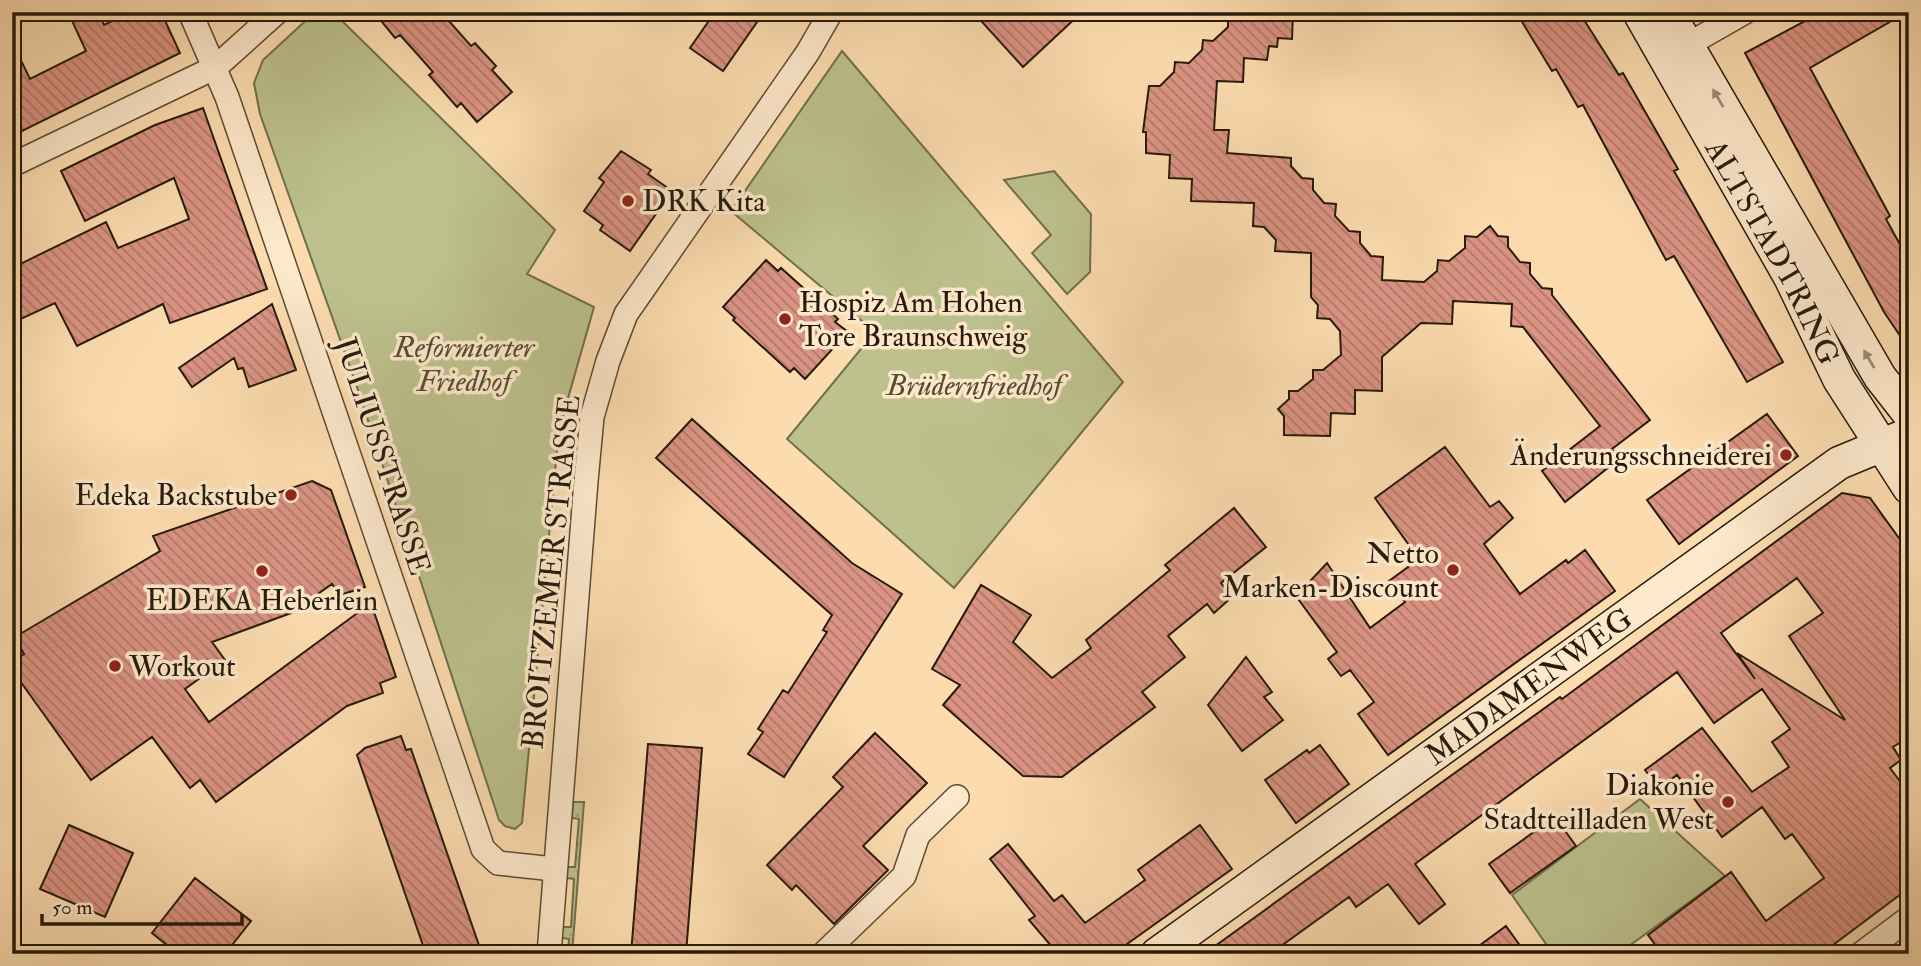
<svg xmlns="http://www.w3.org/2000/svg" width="1921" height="966" font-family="'IM FELL Double Pica',serif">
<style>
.grass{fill:url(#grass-dots);stroke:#716e4c;stroke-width:2}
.park{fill:#bcc18d;stroke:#716e4c;stroke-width:2}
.building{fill:url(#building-back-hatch);stroke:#261b0b;stroke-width:2;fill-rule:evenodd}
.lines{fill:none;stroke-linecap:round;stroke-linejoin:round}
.street-casing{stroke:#5c4b34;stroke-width:26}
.secondary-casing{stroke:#261b0b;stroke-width:35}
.street{stroke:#fde8cb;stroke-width:23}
.secondary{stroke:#fde8cb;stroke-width:32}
.oneway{fill:#9c8c75}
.poi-dot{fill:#8f2418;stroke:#fde8cb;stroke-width:2.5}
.labels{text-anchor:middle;stroke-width:7;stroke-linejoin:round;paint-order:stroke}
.poi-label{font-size:30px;fill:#261b0b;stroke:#fde8cb;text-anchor:end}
.street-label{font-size:30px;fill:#261b0b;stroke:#fde8cb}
.park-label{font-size:30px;font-style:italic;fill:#534d32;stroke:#fde8cb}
</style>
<defs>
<pattern id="grass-dots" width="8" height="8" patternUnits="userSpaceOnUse" patternTransform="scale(1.75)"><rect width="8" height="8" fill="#bcc18d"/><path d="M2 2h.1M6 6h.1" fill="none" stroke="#a1a578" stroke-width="1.8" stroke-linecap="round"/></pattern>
<pattern id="building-back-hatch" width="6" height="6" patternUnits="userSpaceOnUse" patternTransform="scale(1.75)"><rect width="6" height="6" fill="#db9383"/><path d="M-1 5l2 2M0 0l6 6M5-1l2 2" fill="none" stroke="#b17769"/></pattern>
</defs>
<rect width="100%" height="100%" fill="#fcdcaf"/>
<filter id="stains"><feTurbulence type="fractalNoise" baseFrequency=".00286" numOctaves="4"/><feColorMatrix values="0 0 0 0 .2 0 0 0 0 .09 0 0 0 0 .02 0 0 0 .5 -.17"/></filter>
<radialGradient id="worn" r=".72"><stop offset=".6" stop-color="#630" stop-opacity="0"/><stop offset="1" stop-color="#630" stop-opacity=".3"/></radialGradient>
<path class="grass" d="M573 802H584L572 954H568L569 939 562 938V927H571L574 879 566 878 567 867H575L579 819 572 818Z"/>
<path class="park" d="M315 12H333L555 230 527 274 594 307 559 430 522 823 515 829 505 826 499 820 357 387 260 114 254 83 263 60Z
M842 51 1123 382 954 588 787 439 875 332 731 211Z
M1054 171 1091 214 1090 272 1067 294 1032 253 1051 235 1004 180Z
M1640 799 1725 876 1618 954H1553L1512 895Z"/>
<path class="building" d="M68 12H98L104 25 131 12H161L180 53 12 136V42L30 79 86 51Z
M374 12H441L471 46 475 43 496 66 492 70 512 92 477 122 461 103 457 107 429 75 433 72 419 56 400 35 395 38Z
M715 12H764L723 71 690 48Z
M973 12H1082L1023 67Z
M1243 12H1293L1292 39 1278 38 1277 47 1269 46 1267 60 1244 58 1243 82 1217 81 1214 130H1229L1227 153 1291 158V166L1302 178 1313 179V190L1324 203 1336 204 1335 216 1349 231 1360 232V243L1371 256 1383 257 1382 280 1424 282 1437 271 1438 260 1449 261 1465 248V236L1477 237 1490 226 1498 236 1508 237V247L1520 262 1530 263V274L1542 288 1552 289V295L1650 420 1612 449 1619 459 1565 502 1542 471 1600 426 1523 327 1511 326 1512 304 1453 301 1452 324 1421 323 1382 357V391L1355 390V414L1331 413 1330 436 1284 435V416L1278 409 1289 399V391H1298L1313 379V370H1323L1341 355 1340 331 1330 319 1317 318 1318 305 1311 297V253L1275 251 1276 240 1264 227 1253 226 1254 203 1191 201 1192 179 1169 178 1170 155 1146 153V132H1143L1149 86H1160L1174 72 1175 62 1189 63 1202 50 1203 40 1213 41 1228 27V17H1238Z
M1516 12H1579L1619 75 1623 73 1678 169 1674 171 1783 362 1747 382 1674 256 1666 260 1583 105 1578 107 1556 69 1552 71Z
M1822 12H1907L1810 68 1890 216 1886 219 1909 261V349L1884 312 1745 53Z
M203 108 267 289 170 323 163 304 77 346 55 303 12 323V268L106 222 118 248 189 219 174 178 85 221 61 171 155 125Z
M621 151 651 170 648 174 672 191 630 251 600 230 603 225 584 211 604 182 599 178Z
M766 260 778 271 781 268 838 319 835 322 848 332 805 379 794 368 790 372 733 320 735 318 723 307Z
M272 304 296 370 249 387 243 368 238 369 234 358 192 387 179 368Z
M1767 414 1798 456 1679 544 1647 500Z
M692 419 852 563 902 594 784 777 748 754 763 732 758 729 783 690 788 693 827 632 823 630 832 615 656 458Z
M1445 447 1490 507 1499 501 1513 518 1484 544 1520 594 1566 560 1568 563 1585 550 1615 591 1388 755 1358 714 1374 702 1350 670 1341 676 1328 659 1337 652 1296 596 1327 563 1370 628 1405 602 1389 581 1419 559 1375 498Z
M312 481 331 490 365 587 340 595 332 584 291 613 212 642 225 660 185 689 209 722 371 603 396 677 380 683 383 693 347 706 216 802 200 780 190 788 152 737 91 780 20 681 12 686V660L24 654 15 637 160 551 153 536Z
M1842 493 1870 498 1909 552V737L1893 747 1901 760 1890 768 1909 793V888L1821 954H1662L1648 935 1731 872 1766 921 1824 878 1792 834 1785 839 1762 807 1722 837 1677 775 1659 788 1645 770 1702 728 1752 792 1789 767 1772 742 1790 729 1762 689 1714 723 1677 672 1415 864 1445 904 1419 924 1388 884 1356 907 1349 897 1270 954H1204L1560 697 1562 699ZM1797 578 1823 613 1789 636 1845 720 1737 653 1755 679 1721 633Z
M1234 508 1266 547 1221 583 1232 597 1214 613 1207 604 1168 636 1185 657 1142 692 1155 707 1062 777 1023 776 943 705 960 685 932 669 981 585 1031 615 1013 642 1052 678 1091 648 1086 640 1170 570 1165 565Z
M1246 657 1272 692 1264 697 1283 720 1242 751 1208 705Z
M875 733 927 783 863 846 888 870 834 924 796 885 792 890 767 865 843 787 833 777Z
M401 736 406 750 411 749 482 954H426L357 755 365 748Z
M648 744 702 748 686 954H631Z
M1320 745 1349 784 1296 823 1265 780 1307 750 1309 753Z
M1555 817 1576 846 1510 893 1489 864Z
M69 825 133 853 105 917 40 889Z
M1200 825 1232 869 1113 954H1058L1029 920 1035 916 990 859 1008 844 1054 901 1062 895 1085 923 1145 880 1138 870Z
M195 878 251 921 225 954H178L152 933Z
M1506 926 1526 954H1468Z"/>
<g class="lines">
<defs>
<path id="street" d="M190 12 227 97 483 849 498 863 554 869
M1675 52 1745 12
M12 165 216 67 277 12
M549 954 586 481 592 417 608 361 626 314 808 52 831 12
M823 954 904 876 918 835 957 797
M1861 954 1909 918"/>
<g id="secondary">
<path id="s1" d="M1639 12 1790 277 1839 379 1909 488"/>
<path d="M1668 12 1880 377 1909 414"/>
<path id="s2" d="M1157 954 1839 463 1909 434"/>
</g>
</defs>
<use href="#street" class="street-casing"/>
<use href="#secondary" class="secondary-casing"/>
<use href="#street" class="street"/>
<use href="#secondary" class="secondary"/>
</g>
<defs><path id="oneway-solid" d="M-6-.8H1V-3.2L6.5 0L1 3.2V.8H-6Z" transform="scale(1.75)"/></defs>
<g class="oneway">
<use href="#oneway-solid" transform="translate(1718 98) rotate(-120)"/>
<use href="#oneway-solid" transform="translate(1869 359) rotate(-120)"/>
</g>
<g class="poi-dot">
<circle cx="628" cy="201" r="7"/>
<circle cx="785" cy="319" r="7"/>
<circle cx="1786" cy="455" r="7"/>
<circle cx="291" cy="495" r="7"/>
<circle cx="1453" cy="570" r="7"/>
<circle cx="262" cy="571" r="7"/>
<circle cx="115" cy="666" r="7"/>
<circle cx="1728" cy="802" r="7"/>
</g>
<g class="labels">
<g class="poi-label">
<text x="642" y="211" text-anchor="start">DRK Kita</text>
<text x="799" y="312" text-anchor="start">Hospiz Am Hohen<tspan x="799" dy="34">Tore Braunschweig</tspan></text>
<text x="1772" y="465">Änderungsschneiderei</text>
<text x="277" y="505">Edeka Backstube</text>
<text x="1439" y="563">Netto<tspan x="1439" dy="34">Marken-Discount</tspan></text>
<text x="262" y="610" text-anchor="middle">EDEKA Heberlein</text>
<text x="129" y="676" text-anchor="start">Workout</text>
<text x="1714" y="795">Diakonie<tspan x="1714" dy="34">Stadtteilladen West</tspan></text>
</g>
<g class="street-label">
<text dy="10" stroke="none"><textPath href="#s1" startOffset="275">ALTSTADTRING</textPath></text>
<text transform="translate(383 456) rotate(72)" y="10">JULIUSSTRASSE</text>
<text transform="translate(551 572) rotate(-84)" y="10">BROITZEMER STRASSE</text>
<text dy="10" stroke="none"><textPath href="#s2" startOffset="458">MADAMENWEG</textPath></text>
</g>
<g class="park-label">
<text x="464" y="357">Reformierter<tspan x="464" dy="34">Friedhof</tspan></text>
<text x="974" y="395">Brüdernfriedhof</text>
</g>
</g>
<rect width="1921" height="966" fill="none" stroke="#fcdcaf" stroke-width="42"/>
<rect x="14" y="14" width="1893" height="938" fill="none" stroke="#261b0b" stroke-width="3.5"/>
<rect x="21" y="21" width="1879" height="924" fill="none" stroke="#261b0b" stroke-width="2"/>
<path d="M42 914v10h200v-10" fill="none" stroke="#261b0b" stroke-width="3.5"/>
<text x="52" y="914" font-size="21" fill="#261b0b" stroke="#fde8cb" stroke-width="5" paint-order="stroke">50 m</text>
<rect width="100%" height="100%" filter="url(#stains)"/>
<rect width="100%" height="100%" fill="url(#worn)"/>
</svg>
